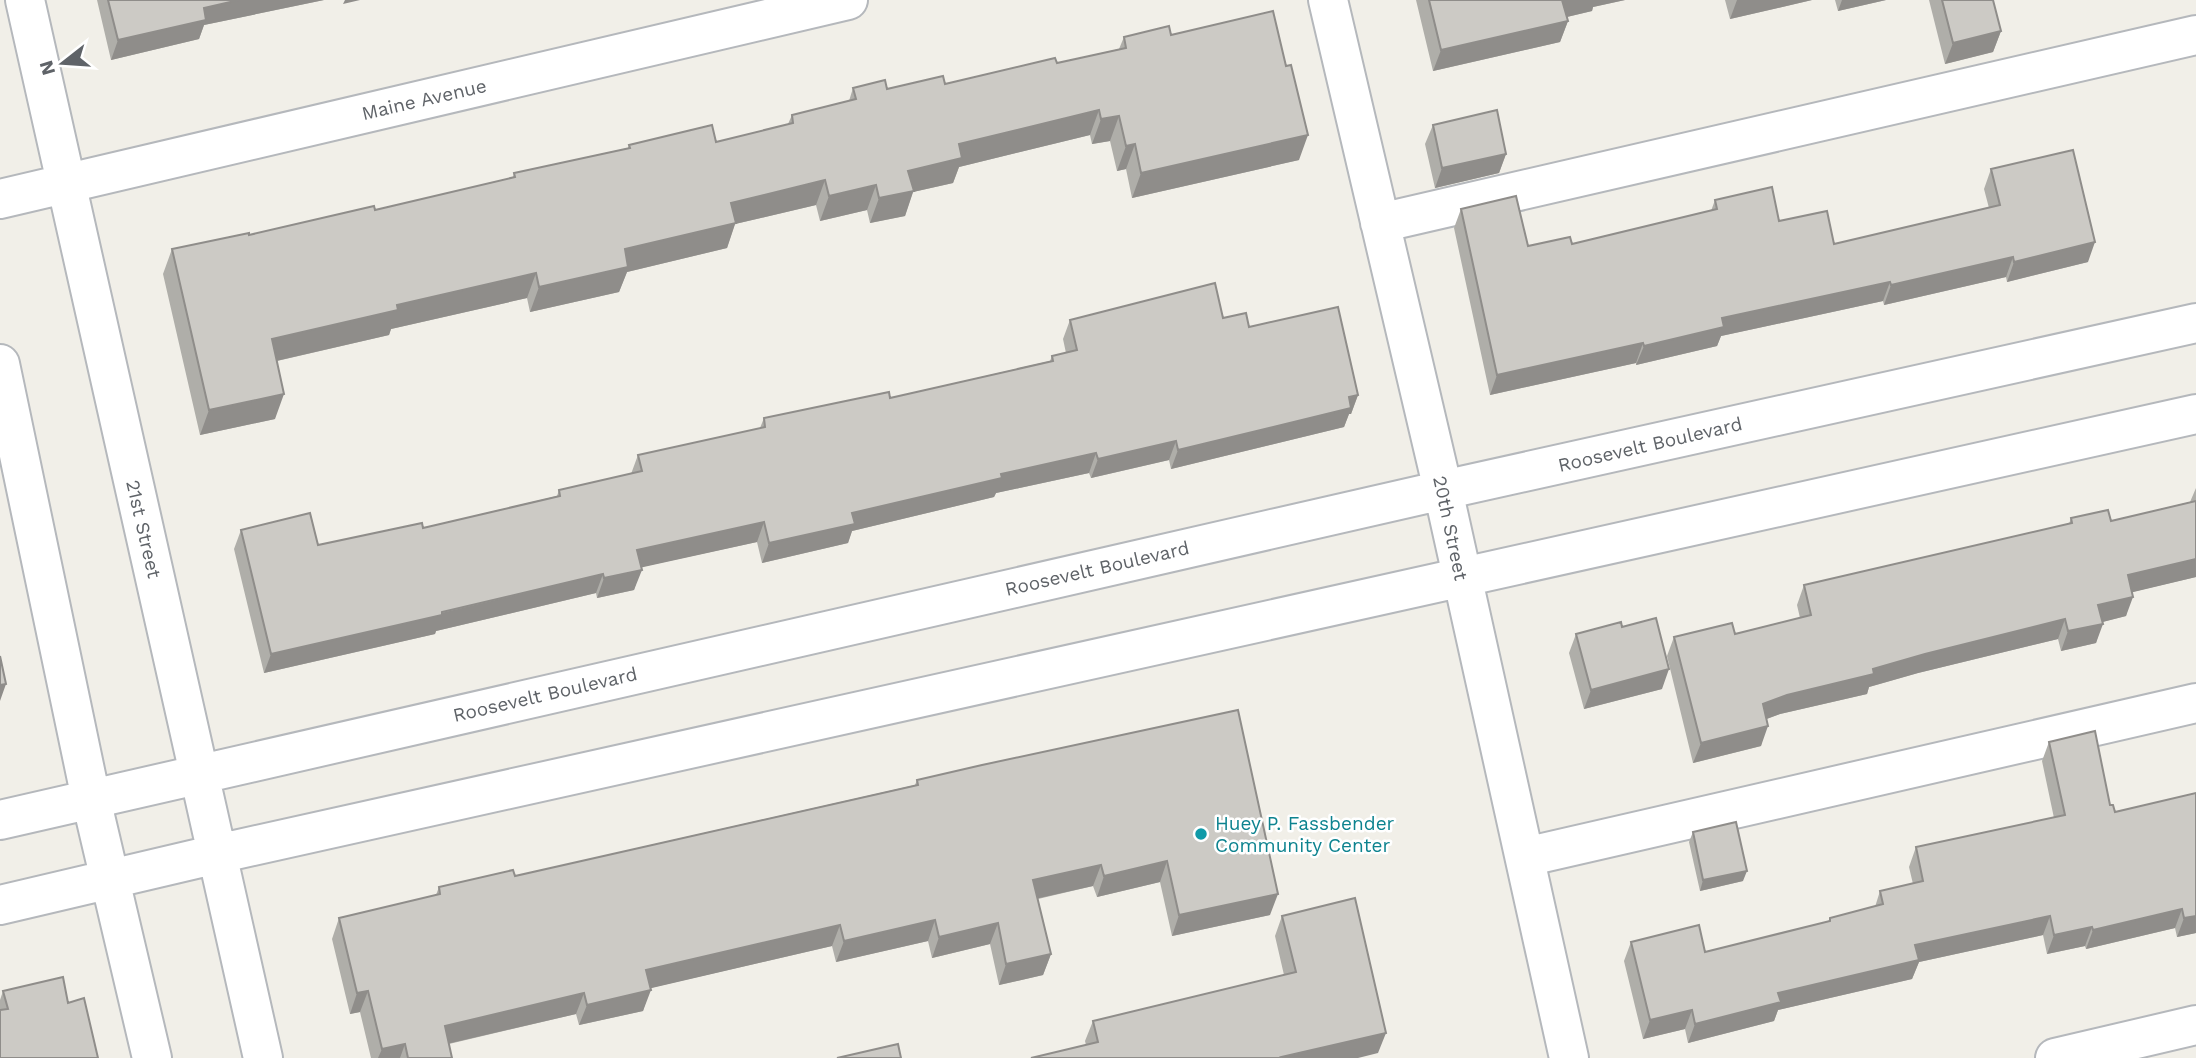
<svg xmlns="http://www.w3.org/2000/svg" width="2196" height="1058" font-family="'Work Sans',sans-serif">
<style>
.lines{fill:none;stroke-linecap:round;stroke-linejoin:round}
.minor-casing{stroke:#b5b8bc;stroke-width:42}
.minor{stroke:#fff;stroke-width:38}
.wall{fill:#afaea9}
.shaded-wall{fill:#8f8d8a}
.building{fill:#cccac5;stroke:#8f8d8a;stroke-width:2}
.culture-dot{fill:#0f9aa8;stroke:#fff;stroke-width:2.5}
.labels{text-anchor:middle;stroke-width:5;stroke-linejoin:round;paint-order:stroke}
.street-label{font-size:19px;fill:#5f6368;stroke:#fff}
.culture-label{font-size:19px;fill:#0d838f;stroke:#fff;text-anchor:start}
</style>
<rect width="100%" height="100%" fill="#f1efe8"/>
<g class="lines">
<defs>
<path id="minor" d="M25 0 263 1058
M1328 0 1443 490 1569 1058
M0 199 848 0
M1380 223 2196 35
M0 364 91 799 152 1058
M0 820 1443 490 2196 323
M1525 857 2196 703
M0 905 217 854 2196 414
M2055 1058 2196 1025"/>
</defs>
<use href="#minor" class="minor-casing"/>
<use href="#minor" class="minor"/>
</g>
<path class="wall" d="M97 0H324L204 25 199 39 111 60Z
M1416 0H1625L1593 7 1592 11 1567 17 1568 21 1560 42 1433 71Z
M1725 0H1812L1730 19Z
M1835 0H1886L1838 11Z
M1929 0H1993L2001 31 1993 52 1945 64Z
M1171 35 1299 160 1132 198 1126 169 1117 171 1110 141 1092 144 1090 135 959 167 953 183 913 192 905 216 870 223 867 210 820 221 816 205 735 224 727 248 627 272 619 292 530 312 527 298 391 329 389 335 277 361 275 419 200 435 163 274 172 249 249 235 375 210 513 178 514 173 628 148 629 145 716 142 788 124 792 115 849 101 853 88 887 89 945 84 1057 63 1119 49 1124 37Z
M1433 125 1506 154 1499 173 1435 188 1425 144Z
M1991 169 2088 262 2007 282 2006 277 1884 305 1883 301 1721 336 1717 346 1636 365V363L1490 395 1454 228 1461 209 1528 246 1572 244 1711 211 1715 200 1779 221 1834 244 1989 208 1984 189Z
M1223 318 1249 327 1358 395 1351 414H1349L1344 427 1171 469 1169 460 1091 478 1089 473 996 493 994 497 852 531 848 543 762 563 757 542 641 567 634 590 597 598 596 593 436 631 435 634 264 673 234 549 241 530 318 545 423 528 557 496 559 490 631 474 638 455 760 428 764 418 890 398 1050 361 1052 356 1066 353 1063 339 1070 320Z
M2196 488V577L2132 592 2126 616 2102 622 2096 643 2061 651 2058 639 1918 673 1869 687 1867 694 1780 714 1766 719 1761 746 1693 763 1667 656 1674 637 1735 634 1800 618 1797 605 1804 585 2069 524 2071 518 2111 521 2190 502Z
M1622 627 1662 689 1584 709 1569 653 1576 634Z
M2049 742 2115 812 2196 793V933L2177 937 2175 928 2086 949 2085 946 2047 954 2043 935 1919 962 1912 979 1778 1010 1774 1021 1688 1043 1685 1029 1643 1039 1624 961 1631 942 1705 952 1828 922 1830 918 1875 907 1880 891 1913 884 1909 867 1916 847 2054 818 2042 761Z
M982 765 1270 915 1172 936 1160 882 1097 897 1093 886 1038 899 1051 954 1043 975 999 985 990 944 932 958 928 941 836 962 832 946 650 988 643 1011 579 1025 576 1014 449 1044 452 1058H371L360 1012 350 1014 332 939 339 918 436 895 439 887 515 876 915 785 917 780Z
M1693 832 1743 881 1700 891 1689 842Z
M1282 916 1378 1053 1086 1045 1085 1041 1093 1021 1284 975 1275 936Z
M3 991 68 1003 0 1058V1000Z"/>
<path class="shaded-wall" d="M239 0H324L204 25 199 39 111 60 118 40 204 8Z
M345 0H360L343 4Z
M1562 0H1625L1593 7 1592 11 1554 20Z
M1737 0H1812L1730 19Z
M1842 0H1886L1838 11Z
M1568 21 1560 42 1433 71 1441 50Z
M2001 31 1993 52 1945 64 1953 43Z
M1099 110 1090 135 959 167 953 183 913 192 905 216 870 223 879 198 908 171 959 144Z
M1119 116 1110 141 1092 144 1101 119Z
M1308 135 1299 160 1132 198 1141 173Z
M1135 144 1126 169 1117 171 1126 146Z
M1506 154 1499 173 1435 188 1442 168Z
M825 180 816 205 735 224 727 248 627 272 619 292 530 312 539 287 731 203Z
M876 185 867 210 820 221 829 196Z
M2095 242 2088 262 2007 282 2014 262Z
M2013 257 2006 277 1884 305 1891 285Z
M536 273 527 298 391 329 389 335 263 364 272 339 397 305Z
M1890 282 1883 301 1721 336 1717 346 1636 365 1644 346 1722 318Z
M1643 343 1636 363 1490 395 1497 375Z
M284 394 275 419 200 435 209 410Z
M1358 395 1351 414H1349L1344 427 1171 469 1178 450Z
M1176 441 1169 460 1091 478 1098 459Z
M1096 453 1089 473 996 493 994 497 852 531 848 543 762 563 769 543 852 513 1001 474Z
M764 522 757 542 630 570 637 550Z
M2196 559V577L2121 595 2128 575Z
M642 570 634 590 597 598 604 578Z
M603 574 596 593 436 631 435 634 264 673 271 654Z
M2133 597 2126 616 2091 625 2098 605Z
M2065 619 2058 639 1918 673 1869 687 1867 694 1780 714 1756 723 1763 704 1787 695 1925 654Z
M2103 624 2096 643 2061 651 2068 631Z
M1669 669 1662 689 1584 709 1591 690Z
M6 684 0 701V685Z
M1768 726 1761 746 1693 763 1701 743Z
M1167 861 1160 882 1097 897 1104 876Z
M1101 865 1093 886 1026 901 1033 880Z
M1747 871 1743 881 1700 891 1703 880Z
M1278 894 1270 915 1172 936 1179 915Z
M2182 909 2175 928 2086 949 2093 930Z
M2050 916 2043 935 1919 962 1912 979 1778 1010 1774 1021 1688 1043 1695 1024 1778 993 1915 945Z
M2196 916V933L2177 937 2184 918Z
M935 920 928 941 836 962 844 941Z
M998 923 990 944 932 958 939 937Z
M840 925 832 946 639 991 646 970Z
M2092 927 2085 946 2047 954 2054 935Z
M1051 954 1043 975 999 985 1006 964Z
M651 990 643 1011 579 1025 587 1005Z
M368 991 360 1012 350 1014 357 993Z
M584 993 576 1014 438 1046 445 1026Z
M1692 1010 1685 1029 1643 1039 1650 1020Z
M1386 1033 1378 1053 1358 1058H1281V1057Z
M405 1044 400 1058H378L382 1049Z"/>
<path class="building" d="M108 0H239L204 8 206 20 118 40Z
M1429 0H1562L1568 21 1441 50Z
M1942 0H1993L2001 31 1953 43Z
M1273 11 1286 66 1291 65 1308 135 1141 173 1135 144 1126 146 1119 116 1101 119 1099 110 959 144 962 158 908 171 914 191 879 198 876 185 829 196 825 180 731 203 736 223 625 249 628 267 539 287 536 273 397 305 398 310 272 339 284 394 209 410 172 249 249 233V235L374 206 375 210 515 177 514 173 630 148 629 145 712 125 716 142 793 123 792 115 856 99 853 88 885 80 887 89 943 76 945 84 1055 58 1057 63 1126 48 1124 37 1169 26 1171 35Z
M1497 110 1506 154 1442 168 1433 125Z
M2073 150 2095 242 2014 262 2013 257 1891 285 1890 282 1722 318 1724 327 1644 346 1643 343 1497 375 1461 209 1516 196 1528 246 1570 237 1572 244 1717 209 1715 200 1772 187 1779 221 1827 211 1834 244 2000 205 1991 169Z
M1215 283 1223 318 1246 313 1249 327 1338 307 1358 395 1349 397 1351 408 1178 450 1176 441 1098 459 1096 453 1001 474 1002 478 852 513 855 524 769 543 764 522 637 550 642 570 604 578 603 574 442 612V615L271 654 241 530 310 513 318 545 422 523 423 528 560 496 559 490 642 471 638 455 765 427 764 418 889 392 890 398 1053 361 1052 356 1077 350 1070 320Z
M2196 501V559L2128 575 2133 597 2098 605 2103 624 2068 631 2065 619 1925 654 1873 669 1874 674 1787 695 1763 704 1768 726 1701 743 1674 637 1732 623 1735 634 1811 615 1804 585 2072 523 2071 518 2108 510 2111 521Z
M1656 618 1669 669 1591 690 1576 634 1621 622 1622 627Z
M0 656 6 684 0 685Z
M1238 710 1278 894 1179 915 1167 861 1104 876 1101 865 1033 880 1051 954 1006 964 998 923 939 937 935 920 844 941 840 925 646 970 651 990 587 1005 584 993 445 1026 452 1058H408L405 1044 382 1049 368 991 357 993 339 918 440 894 439 887 513 870 515 876 918 785 917 780 982 765Z
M2095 731 2110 805H2113L2115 812 2196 793V916L2184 918 2182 909 2093 930 2092 927 2054 935 2050 916 1915 945 1919 960 1778 993 1781 1002 1695 1024 1692 1010 1650 1020 1631 942 1699 925 1705 952 1830 921V918L1883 904 1880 891 1923 881 1916 847 2065 815 2049 742Z
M1736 822 1747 871 1703 880 1693 832Z
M1355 898 1386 1033 1281 1057 1282 1058H1031L1098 1042 1093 1021 1296 972 1282 916Z
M63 977 68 1003 84 998 98 1058H0V1010L8 1009 3 991Z
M898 1044 901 1058H837Z"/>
<circle class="culture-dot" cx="1201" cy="834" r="7"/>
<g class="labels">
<g class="street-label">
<text transform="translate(424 99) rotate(-13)" y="7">Maine Avenue</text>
<text transform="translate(1650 444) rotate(-13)" y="7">Roosevelt Boulevard</text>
<text transform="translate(1451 528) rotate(78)" y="7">20th Street</text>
<text transform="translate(144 529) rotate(77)" y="7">21st Street</text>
<text transform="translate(1097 568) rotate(-13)" y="7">Roosevelt Boulevard</text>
<text transform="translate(545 694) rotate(-13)" y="7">Roosevelt Boulevard</text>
</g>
<g class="culture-label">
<text x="1215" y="830">Huey P. Fassbender<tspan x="1215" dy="22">Community Center</tspan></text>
</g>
</g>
<g transform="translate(63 63) rotate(253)" stroke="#ffffff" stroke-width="5" paint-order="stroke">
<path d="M0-5L12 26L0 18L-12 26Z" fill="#5f6368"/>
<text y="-10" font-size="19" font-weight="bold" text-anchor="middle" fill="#5f6368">N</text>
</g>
</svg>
